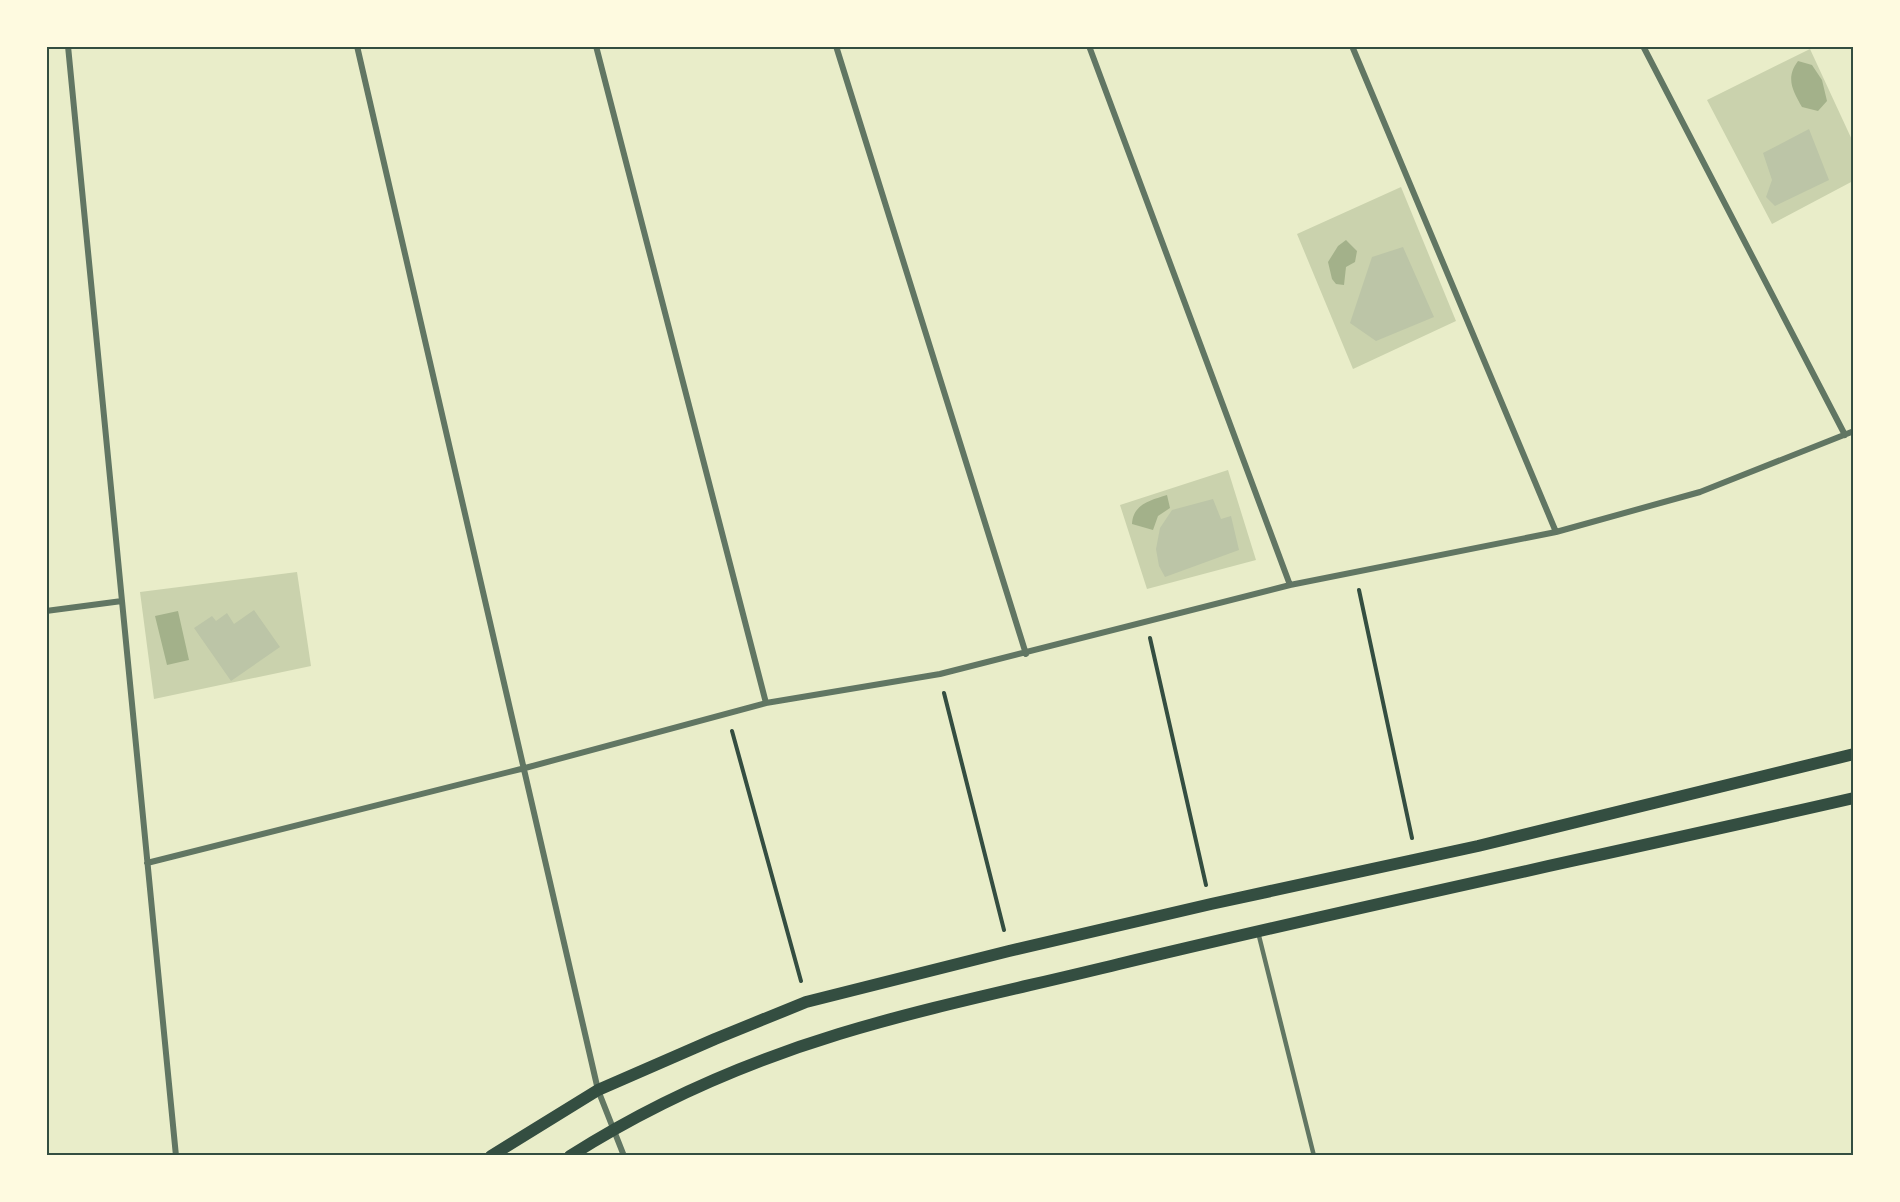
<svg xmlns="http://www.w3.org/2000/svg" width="1900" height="1202" font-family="Ubuntu,sans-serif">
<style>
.green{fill:#cad2ad}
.water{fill:#a3b18a}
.building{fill:#bcc5a7}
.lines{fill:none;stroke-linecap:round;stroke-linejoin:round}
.path{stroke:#344e41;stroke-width:4}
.service{stroke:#617663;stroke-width:4.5}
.minor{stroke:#617663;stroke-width:6}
.secondary{stroke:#344e41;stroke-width:12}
.neatline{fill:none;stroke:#344e41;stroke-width:2}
</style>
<rect width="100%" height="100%" fill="#e9edc9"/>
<path class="green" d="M1810 49 1853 142V181L1772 224 1707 100Z
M1401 187 1456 321 1353 369 1297 234Z
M1228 470 1256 560 1147 589 1120 505Z
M297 572 311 666 154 699 140 592Z"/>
<path class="water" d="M1798 61 1812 65 1822 80 1827 101 1818 111 1802 107C1793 91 1785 78 1798 61Z
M1346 240 1357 251 1355 262 1346 267 1344 285 1336 284 1332 279 1328 262 1338 246Z
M1167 495 1170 508 1158 516 1153 530 1132 524C1133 504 1151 500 1167 495Z
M178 611 189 660 167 665 155 616Z"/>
<path class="building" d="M1809 129 1829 180 1775 206 1766 197 1772 180 1763 153Z
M1403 247 1434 317 1376 341 1350 323 1372 257Z
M1213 499 1221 519 1231 516 1239 550 1165 577 1159 566 1156 549 1160 528 1172 510Z
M254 610 280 647 231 681 194 628 212 616 216 621 227 613 234 624Z"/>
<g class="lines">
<path class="path" d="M1359 590 1412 838
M1150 638 1206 885
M944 693 1004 930
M732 731 801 981"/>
<path class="service" d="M1258 932 1314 1156"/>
<path class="minor" d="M68 46 176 1156
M357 46 598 1090 624 1156
M596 46 766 703
M836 46 1026 654
M1089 46 1290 585
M1352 46 1556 532
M1643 46 1845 435
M46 611 122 601
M147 863 525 768 766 703 940 674 1290 585 1556 532 1700 492 1854 431"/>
<path class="secondary" d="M491 1156 598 1090 715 1039 806 1002 1009 951 1211 904 1478 846 1854 754
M570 1156C653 1103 744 1063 839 1034 931 1006 1026 987 1119 964 1363 905 1609 854 1854 798"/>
</g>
<rect width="1900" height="1202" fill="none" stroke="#fefae0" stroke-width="96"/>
<rect x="48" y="48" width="1804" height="1106" class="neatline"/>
</svg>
